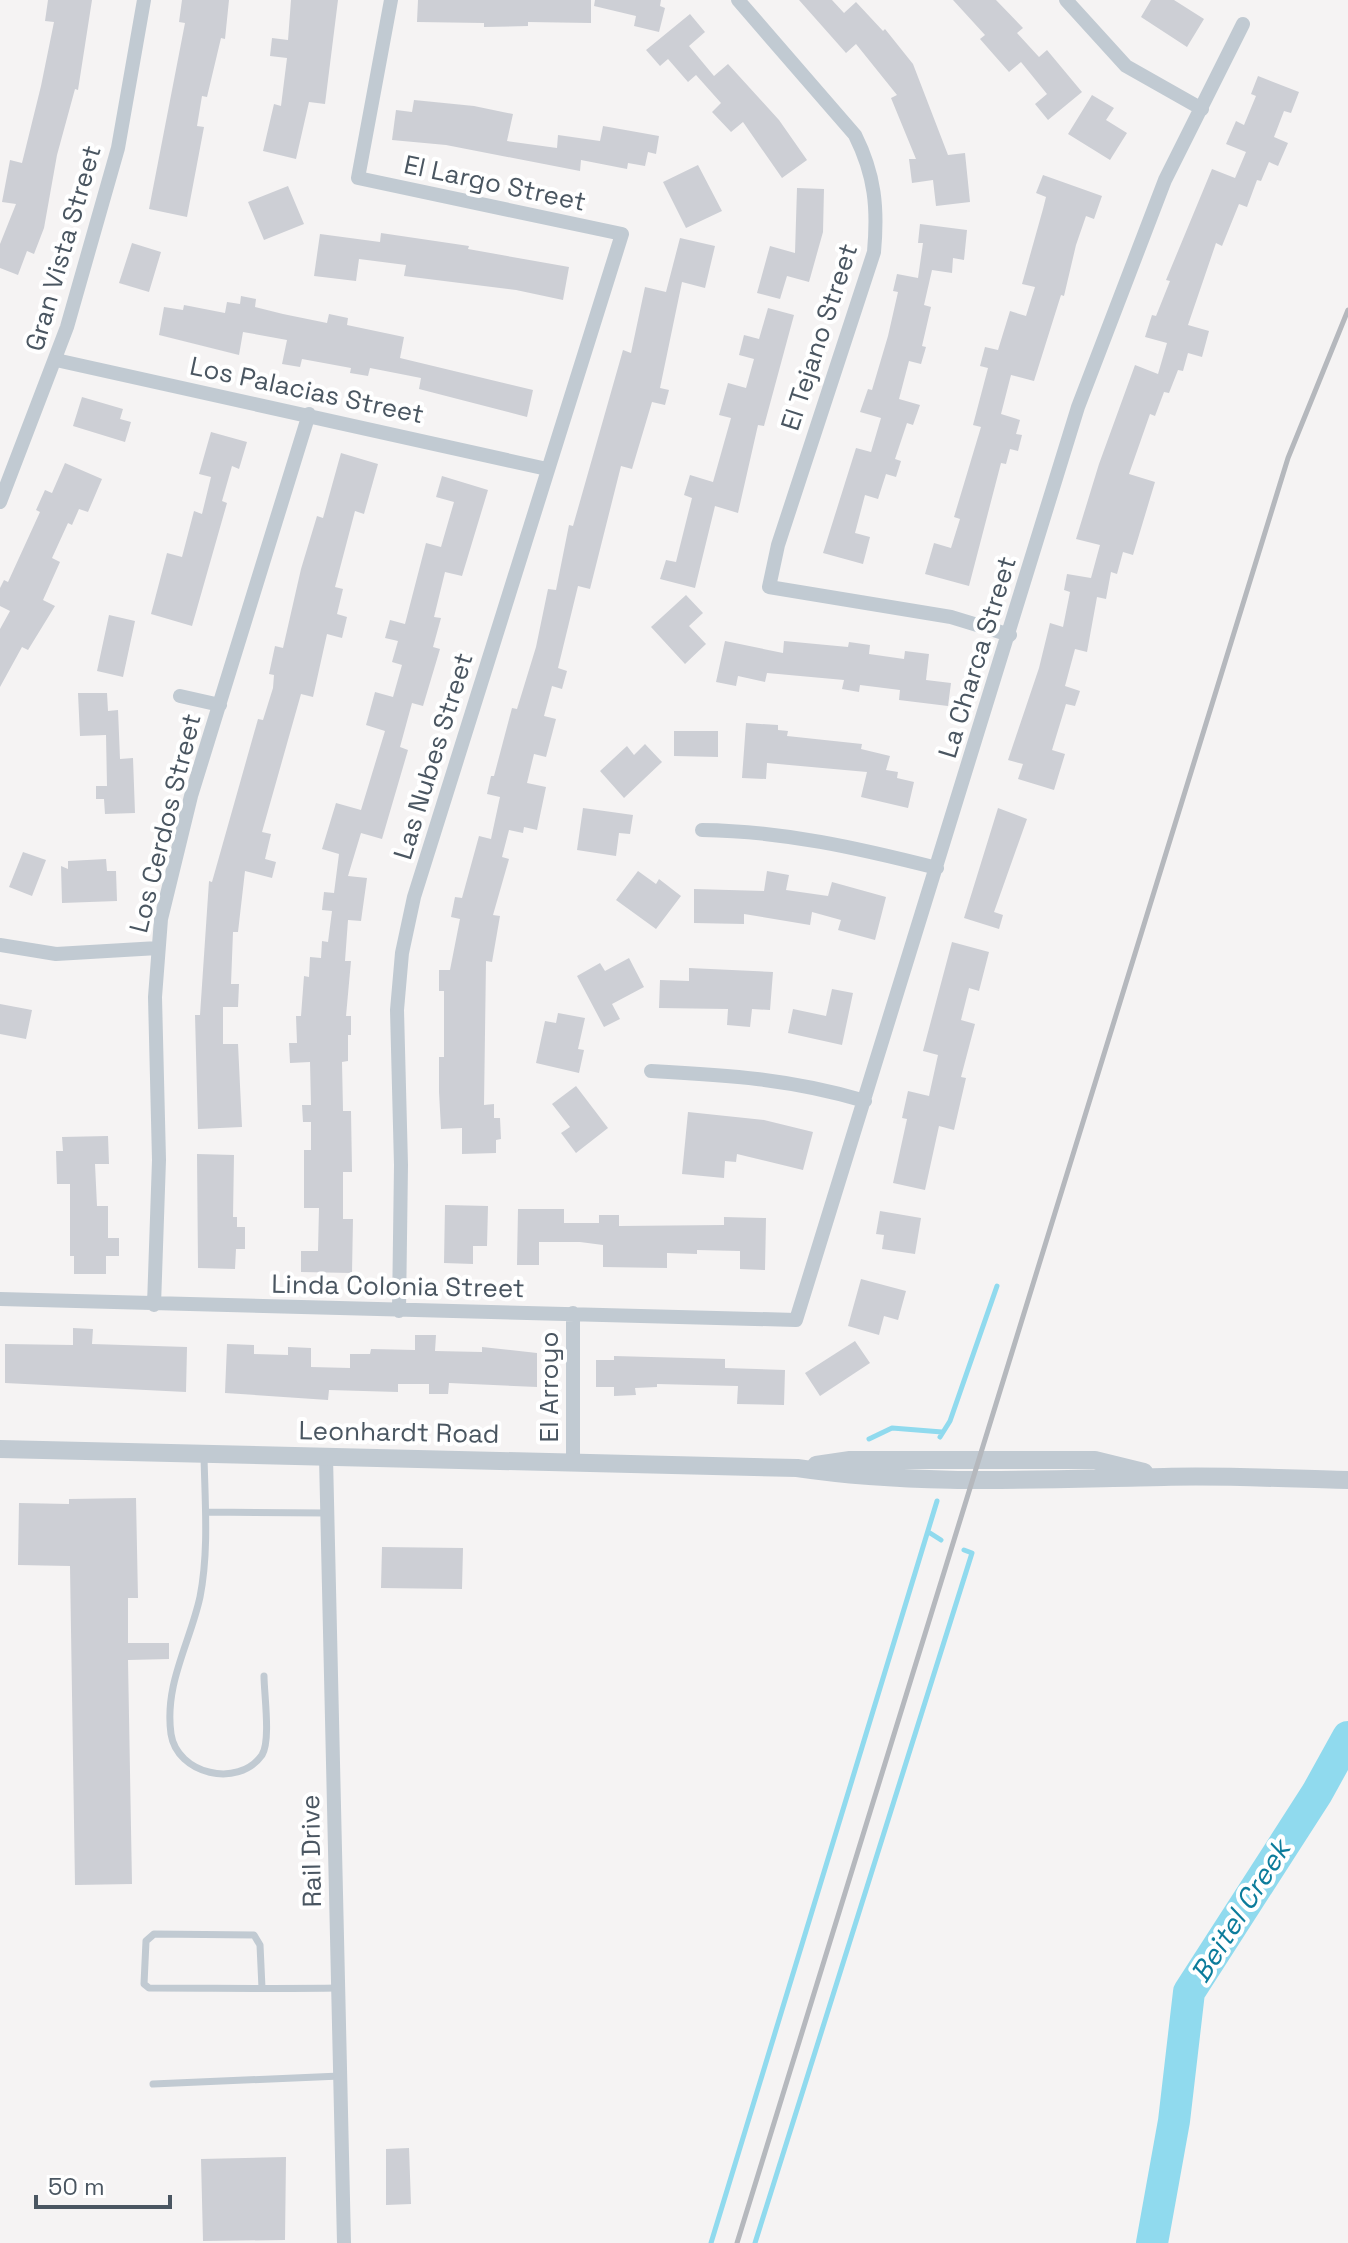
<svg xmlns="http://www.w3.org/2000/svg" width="1348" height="2243" font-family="'Space Grotesk',sans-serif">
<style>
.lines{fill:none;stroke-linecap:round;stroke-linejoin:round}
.stream{stroke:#90daee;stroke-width:5}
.river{stroke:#90daee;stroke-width:32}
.building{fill:#cdcfd5}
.service{stroke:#c1cad2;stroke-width:7}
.minor{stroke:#c1cad2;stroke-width:14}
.tertiary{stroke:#c1cad2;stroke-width:18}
.rail{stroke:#b5b8bd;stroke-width:5}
.labels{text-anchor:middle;stroke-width:8;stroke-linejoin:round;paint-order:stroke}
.street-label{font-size:26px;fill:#4a5661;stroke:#fff}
.water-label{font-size:28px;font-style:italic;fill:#0c7c9b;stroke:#fff}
</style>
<rect width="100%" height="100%" fill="#f5f3f3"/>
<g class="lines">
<path class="stream" d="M940 1437 950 1421 997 1286
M869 1439 892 1428 942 1432
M930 1533 941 1540
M711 2243 937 1501
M755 2243 972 1553 964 1550"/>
<path class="river" d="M1152 2243 1174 2121 1189 1992 1317 1793 1348 1737"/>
</g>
<path class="building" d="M48 0H92L78 90 75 89 57 155 44 228 34 254 27 251 18 275 0 268V244L16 204 2 202 10 160 22 163 41 86 54 22 45 21Z
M182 0H229L225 39 221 38 207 97 202 96 197 126 204 127 187 217 149 209 185 23 179 22Z
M291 0H338L325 104 309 102 296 159 263 151 274 104 281 106 287 58 270 56 272 38 288 40Z
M418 0H591V23L528 22V26L484 27V23L417 22Z
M595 0H661L660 6 665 8 659 32 634 26 636 16 594 6Z
M799 0H832L844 13 856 2 883 31 885 29 913 64 948 155 965 153 970 202 936 206 933 180 912 183 909 159H916L891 98 897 95 856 44 846 53Z
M953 0H996L1023 28 1017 33 1039 57 1047 50 1082 92 1048 120 1035 104 1047 94 1021 62 1009 72 980 39 985 35Z
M1151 0H1174L1204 19 1187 47 1141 17Z
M690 14 705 32 689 46 714 76 728 64 779 120 807 160 782 178 743 122 731 132 712 112 721 103 696 75 688 82 668 59 660 66 646 50Z
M1258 76 1299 92 1291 113 1284 111 1274 137 1288 143 1278 166 1269 162 1261 181 1257 180 1247 207 1239 204 1222 246 1216 243 1188 325 1209 331 1202 357 1188 353 1183 371 1178 370 1169 393 1164 392 1155 416 1150 414 1129 474 1155 482 1133 555 1123 552 1117 574 1111 572 1106 599 1097 597 1087 652 1075 649 1065 686 1080 691 1075 706 1066 704 1052 750 1065 754 1054 790 1018 779 1023 764 1008 760 1039 668 1050 623 1063 627 1070 592 1064 590 1067 574 1091 578 1100 545 1076 539 1099 464 1135 365 1158 374 1167 343 1145 337 1152 315 1156 316 1170 281 1166 280 1212 169 1235 178 1246 152 1226 144 1236 121 1244 125 1256 96 1251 94Z
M1092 95 1114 108 1106 120 1127 133 1110 160 1068 134Z
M414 100 474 106 513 114 507 141 557 148 558 135 600 141 603 126 659 136 656 154 648 152 645 166 628 163 627 169 581 160 580 171 446 145 392 140 396 110 412 112Z
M698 165 722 211 686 228 663 182Z
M1043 175 1102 196 1094 219 1086 216 1076 245 1064 296 1061 295 1034 381 1011 375 1001 414 1020 420 1016 434 1022 435 1018 451 1010 449 1006 464 1001 463 969 586 925 574 934 543 951 548 960 519 954 517 981 427 973 425 988 368 980 366 985 347 998 350 1010 311 1026 316 1035 287 1022 284 1043 209 1046 197 1036 193Z
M288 186 304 224 264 240 248 202Z
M797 188 824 189 823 232 809 282 787 276 780 299 757 293 770 246 795 253Z
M920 224 967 230 964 260 953 258 952 273 932 270 924 305 931 307 922 346 926 347 921 364 909 361 899 399 920 405 913 425 907 423 895 459 901 461 896 477 886 474 878 499 865 495 855 533 870 537 863 564 823 553 856 448 871 452 881 418 860 412 868 389 872 390 888 336 898 292 893 291 897 274 918 278 923 243H918Z
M381 233 469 246 468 249 569 267 563 300 516 290 404 276 406 265 359 259 356 281 314 276 320 234 380 242Z
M680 238 715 246 705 288 682 282 660 388 669 390 665 405 652 402 632 469 621 466 590 589 578 586 558 668 567 671 562 689 552 686 544 716 556 719 546 757 534 754 527 783 546 787 537 830 524 827 523 833 509 830 502 857 509 859 493 915 500 916 492 962 486 961 484 1105 494 1104V1118H500L501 1139 496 1140V1153L462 1154V1128L441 1129 439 1092V1057H444V991H439V970H450L460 919 451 917 455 897 462 898 479 836 491 839 500 797 487 794 491 776H494L512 708 517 709 536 647 548 589 556 590 569 525 573 526 623 350 631 353 645 287 666 292Z
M132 243 161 252 149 292 119 283Z
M241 296 256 299 255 307 283 314 327 323 329 314 348 318 347 325 404 337 400 358 533 390 527 417 419 389 421 378 370 368 368 376 350 373 351 368 302 359 300 367 282 364 287 340 243 332 239 355 159 335 164 307 183 310 184 305 225 313 227 302 240 304Z
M768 308 794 315 764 426 758 425 738 513 715 506 695 588 660 579 666 560 676 562 692 498 684 495 690 475 713 482 731 418 719 415 728 383 746 388 754 359 739 355 744 335 759 339Z
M82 397 123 409 120 419 131 422 125 442 73 426Z
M211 432 247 442 239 469 232 466 222 501 227 503 192 626 151 614 167 553 182 557 194 511 202 514 211 477 199 474Z
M341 453 378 464 364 514 355 511 335 587 343 589 337 614 347 617 342 638 327 634 313 697 301 694 262 832 271 834 265 859 276 862 272 878 245 871 238 932H233L231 984H239L238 1007H223V1044H238L242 1127 198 1129 195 1015H200L209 881 212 882 258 719 263 720 273 688 274 675 269 674 275 646 283 648 301 569 317 516 323 518Z
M65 463 102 479 88 512 79 509 72 525 68 523 52 558 60 562 43 600 55 606 28 650 22 647 0 687V629L10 611 0 606V588L4 580 8 582 40 512 36 510 45 490 52 493Z
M442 476 488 490 462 576 445 572 434 617 441 618 433 647 440 649 423 706 412 703 400 747 408 750 382 839 361 833 348 876 367 878 361 921 348 920 345 961H351L346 1016H351V1035H348V1061L342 1062 343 1111H351L352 1172H343V1219H353L352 1273 301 1272V1251H318L319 1208H304V1150H311V1122H303L302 1105H311L310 1062 290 1063 289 1043H297L296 1016H301L304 976 309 977 310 957 321 958 322 941 328 942 332 911 322 910 324 892 334 893 339 854 322 849 336 803 361 810 385 731 366 725 375 692 393 697 402 665 392 662 398 641 385 638 390 620 405 624 426 543 441 547 454 502 436 497Z
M686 595 703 613 689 626 706 644 685 664 651 627Z
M109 615 135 621 123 677 97 671Z
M725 641 783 653 784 641 848 647 849 642 870 645 869 654 904 659 905 651 929 654 926 680 951 683 948 706 899 700 900 690 860 685 859 692 842 689 844 680 767 673 765 682 738 676 736 686 716 682Z
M78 693H107L108 711 118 710 120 759 133 758 135 813 105 814 104 799H96V786H107L106 735 80 736Z
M746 723 778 725V730L788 731 787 736 862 744 861 749 890 756 886 770 898 772 897 778 914 782 908 808 861 797 867 772 767 763 766 779 742 778Z
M674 731H718V757L674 756Z
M645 744 662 762 624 798 600 771 627 746 634 755Z
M583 808 633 815 630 834 619 833 616 856 577 850Z
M998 808 1027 819 994 912 1003 915 999 929 964 918Z
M23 852 46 860 32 896 9 887Z
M106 859 107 871H116L117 901 62 903 61 866 68 869V861Z
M638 871 656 884 659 879 681 896 656 929 616 900Z
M767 871 789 875 786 890 828 896 832 882 886 897 875 940 838 930 841 920 812 912 810 925 744 914V924L694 923V889L764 891Z
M952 942 989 952 979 991 969 988 961 1020 975 1024 961 1077 966 1078 954 1130 939 1126 925 1190 893 1183 907 1119 902 1118 908 1091 929 1096 938 1055 923 1051Z
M629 958 644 987 612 1004 620 1019 604 1027 577 976 600 963 605 971Z
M689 968 773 972 770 1010 752 1009 750 1027 727 1025 728 1009 659 1008 660 980 689 981Z
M832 989 853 993 842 1045 788 1033 793 1009 826 1016Z
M0 1004 32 1010 26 1039 0 1034Z
M558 1013 585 1018 578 1049 584 1050 579 1073 536 1063 545 1021 556 1023Z
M576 1086 608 1128 576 1153 561 1133 570 1127 552 1104Z
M688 1112 764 1120 813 1132 803 1170 737 1154 736 1162 725 1161 724 1178 682 1174Z
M108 1136 109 1164H95L97 1206H108V1238H119V1256H106V1274H74V1256H70V1184H57L56 1151H63L62 1137Z
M197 1154 234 1155 233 1217H237V1227H245V1249H236L235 1269 198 1268Z
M445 1205 488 1206 487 1246H473V1264L444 1263Z
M518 1209H564V1223H599V1215H619V1226L724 1225V1217L766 1218 765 1270 740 1269V1251L697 1250V1254L667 1253V1268L603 1267V1245L580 1242H539V1265H517Z
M880 1211 921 1218 915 1254 882 1249 884 1235 876 1234Z
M861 1279 906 1291 898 1320 884 1316 879 1335 848 1326Z
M73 1328 93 1329 92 1344 187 1347 186 1392 5 1383V1344L73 1345Z
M415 1335H436L435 1351 482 1352V1347L537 1353V1387L449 1383 448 1394H429V1384H398V1392L329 1390 328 1400 225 1393 227 1344 254 1345V1354L288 1355V1347L311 1348V1367L350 1368V1354H370L371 1349 415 1350Z
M855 1341 870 1363 820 1396 805 1373Z
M614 1356 725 1359V1368L785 1370 784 1405 737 1404 738 1386 657 1384V1387L635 1388 636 1395 614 1396V1387H596V1360H614Z
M136 1498 138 1598H128V1643H169V1659L128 1660 132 1884 75 1885 70 1566 18 1565 19 1503 69 1504V1499Z
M382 1547 463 1548 462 1589 381 1588Z
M409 2148 411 2204 386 2205V2149Z
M286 2157 285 2240 203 2241 201 2159Z"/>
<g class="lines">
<path class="service" d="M204 1456C205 1503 209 1551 200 1597 190 1643 164 1684 171 1734 177 1774 238 1789 262 1755 271 1741 264 1693 264 1676
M206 1512 327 1513
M262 1988 260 1945 254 1935 154 1934 146 1941 144 1984 149 1988C212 1988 275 1989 338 1988
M153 2084 340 2076"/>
<path class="minor" d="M391 0 358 178 622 234 414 897 402 953 397 1010 401 1165 399 1311
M738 0 855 135C875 175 878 208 874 252L778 545 769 587 951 617 1010 635
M1066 0 1126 66 1202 109
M56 360 547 469
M0 502 67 327 118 148 144 0
M180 696 220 705
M702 830C783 831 858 848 937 868
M0 945 56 954 158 948
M651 1071C727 1075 792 1079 865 1101
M0 1299 796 1320 1078 407 1165 180 1243 24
M154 1305 159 1160 155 997 161 919 191 796 309 414
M573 1313V1462
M326 1457 344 2243"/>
<path class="tertiary" d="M0 1449 797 1468C919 1486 1042 1479 1164 1477 1225 1475 1287 1479 1348 1480
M816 1465 850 1460H1095L1144 1472"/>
<path class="rail" d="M737 2243 1288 458 1348 310"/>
</g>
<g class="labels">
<g class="street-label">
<text transform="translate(495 183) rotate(12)" y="9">El Largo Street</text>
<text transform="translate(63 248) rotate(-74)" y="9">Gran Vista Street</text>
<text transform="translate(819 337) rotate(-72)" y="9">El Tejano Street</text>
<text transform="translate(307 390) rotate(12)" y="9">Los Palacias Street</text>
<text transform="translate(977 657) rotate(-73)" y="9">La Charca Street</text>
<text transform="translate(433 756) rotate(-73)" y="9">Las Nubes Street</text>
<text transform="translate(165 823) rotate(-76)" y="9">Los Cerdos Street</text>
<text transform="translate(398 1286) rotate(1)" y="9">Linda Colonia Street</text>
<text transform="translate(549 1387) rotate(-90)" y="9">El Arroyo</text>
<text transform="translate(399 1432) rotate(1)" y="9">Leonhardt Road</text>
<text transform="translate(311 1851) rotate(-91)" y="9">Rail Drive</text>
</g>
<g class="water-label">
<text transform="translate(1240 1911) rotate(-58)" y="10">Beitel Creek</text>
</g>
</g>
<path d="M36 2195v12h134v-12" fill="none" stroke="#4a5661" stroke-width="4"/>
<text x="48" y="2195" font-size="24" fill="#4a5661" stroke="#ffffff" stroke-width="6" paint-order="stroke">50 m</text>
</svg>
